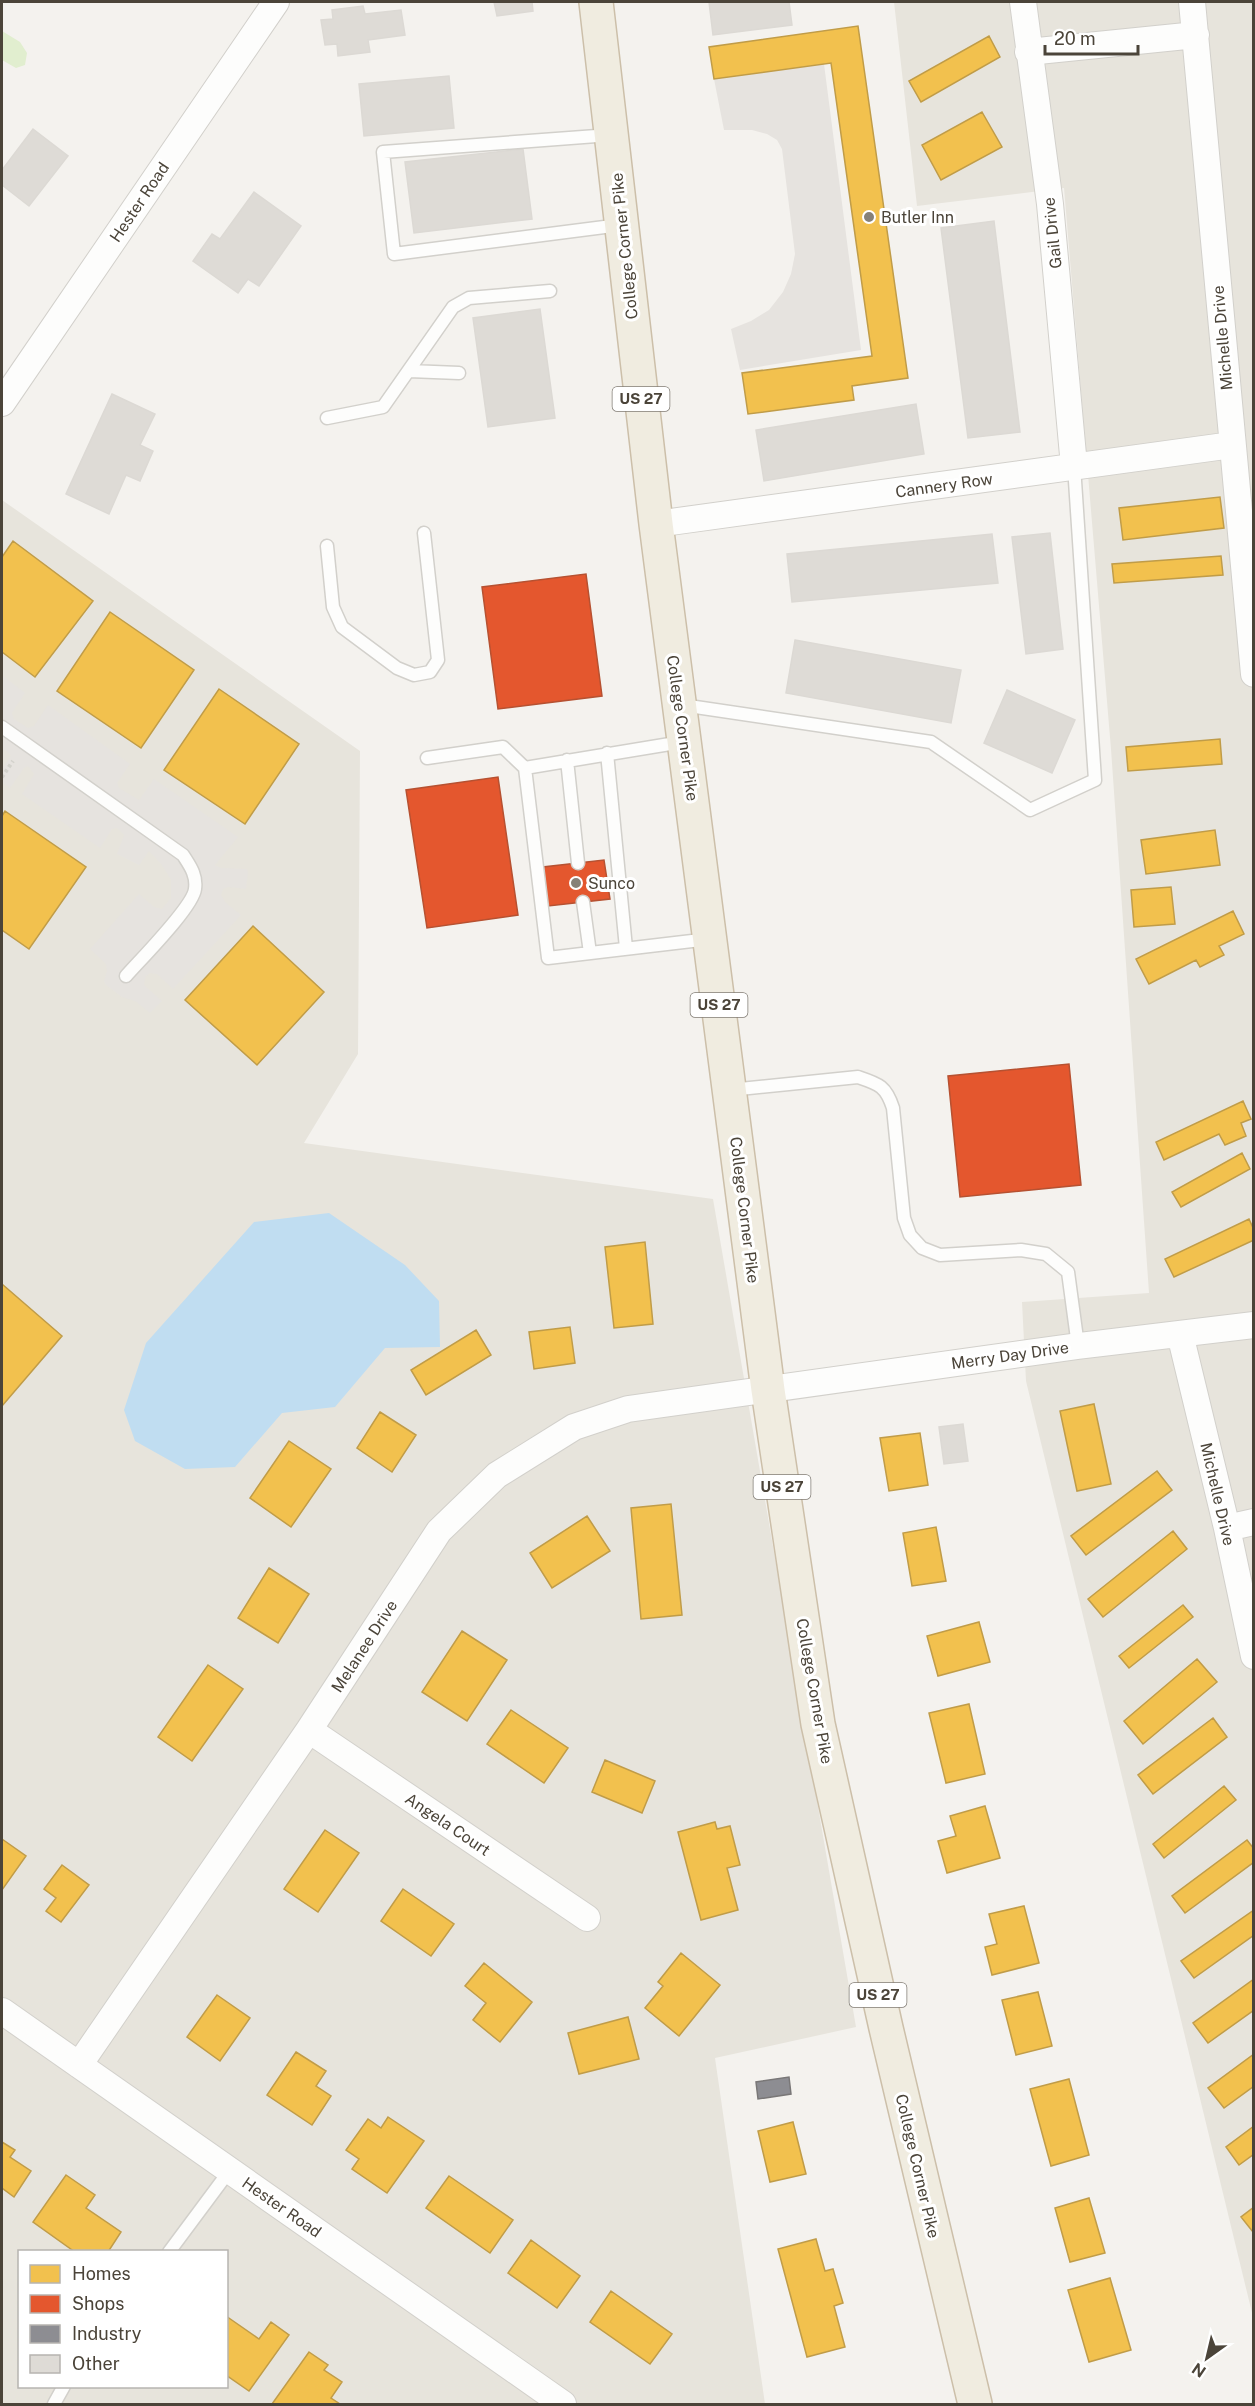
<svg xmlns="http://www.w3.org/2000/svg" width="1255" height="2406" font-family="'Public Sans',sans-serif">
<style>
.residential{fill:#e7e4dc;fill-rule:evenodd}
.green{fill:#e1eecf}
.parking{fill:#e6e3df}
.water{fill:#c0ddf1}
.homes{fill:#f2c14e;stroke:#c09c48;stroke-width:1.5}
.shops{fill:#e4572e;stroke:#b65131;stroke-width:1.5}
.industry{fill:#8d8d92;stroke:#797777;stroke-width:1.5}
.building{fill:#dedbd6;stroke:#dcd9d4;stroke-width:1.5}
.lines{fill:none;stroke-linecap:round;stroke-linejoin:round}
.service-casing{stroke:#d2d0cb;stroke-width:15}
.minor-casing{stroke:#d2d0cb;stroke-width:28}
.trunk-casing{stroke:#ccbfa9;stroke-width:36}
.path{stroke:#d3d2cc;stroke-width:4;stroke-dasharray:3 3;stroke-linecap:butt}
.service{stroke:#fdfdfc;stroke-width:12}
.minor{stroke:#fdfdfc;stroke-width:26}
.trunk{stroke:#f0ece0;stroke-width:33}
.poi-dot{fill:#868178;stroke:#fff;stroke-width:2}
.labels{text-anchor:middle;stroke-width:6;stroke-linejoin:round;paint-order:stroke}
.shield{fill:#fff;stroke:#817c74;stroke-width:1.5}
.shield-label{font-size:15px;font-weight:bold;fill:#4b4439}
.street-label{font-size:16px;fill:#4b4439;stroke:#fff}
.poi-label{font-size:16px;fill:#4b4439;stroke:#fff;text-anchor:start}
</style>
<rect width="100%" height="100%" fill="#f4f2ee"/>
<path class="residential" d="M894 2H1253V2317L1026 1381 1022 1302 1149 1293 1111 749 1064 188 917 206Z
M2 500 360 751 358 1054 304 1143 713 1199 856 2027 715 2058 765 2404H2ZM20 2252H226V2386H20Z"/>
<path class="green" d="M2 31 20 42 27 53 25 65 16 68 2 60Z"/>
<path class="parking" d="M824 64 861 350 740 370 731 329 751 321 769 310 783 292 791 274 795 254 782 149 777 140 767 134 752 130H724L714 79Z
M2 675 25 693 12 713 14 719 28 728 34 726 48 705 130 764 117 783 119 788 139 800 154 779 238 837 215 865 221 868 247 869 248 872 246 889 228 887 223 889 221 895 225 902 241 915 173 989 157 974 150 973 146 976 144 983 145 986 162 1001 150 1013 135 1001 122 997 106 985 104 981 107 971 106 964 90 949 139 894 154 907 162 909 171 898V880L162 865 149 851 139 865 117 854 124 835 117 828 112 829 100 848 22 794 34 774 28 766 24 768 10 788 2 782V770L11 755 5 750 2 751Z"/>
<path class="water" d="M329 1213 405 1265 439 1301 440 1347 385 1348 335 1407 282 1413 235 1467 185 1469 135 1441 124 1410 146 1343 254 1222Z"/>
<path class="homes" d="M858 26 908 378 852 386 854 400 748 414 742 373 872 356 831 63 714 79 709 47Z
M989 36 1000 57 921 102 909 81Z
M982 112 1002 147 941 180 922 145Z
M1220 497 1224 528 1123 540 1119 508Z
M13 541 93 601 35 677 2 652V557Z
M1221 556 1223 575 1114 583 1112 564Z
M110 612 194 670 141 748 57 691Z
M219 689 299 744 245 824 164 770Z
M1220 739 1222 764 1128 771 1126 747Z
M5 811 86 867 29 949 2 930V816Z
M1215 830 1220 865 1146 874 1141 840Z
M1171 887 1175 924 1134 927 1131 890Z
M1233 911 1244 934 1219 946 1224 955 1200 967 1196 960 1149 984 1136 959Z
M253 926 324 992 257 1065 185 1000Z
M1243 1101 1251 1119 1241 1123 1246 1136 1225 1145 1219 1134 1164 1160 1156 1142Z
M1242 1153 1250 1169 1181 1207 1172 1192Z
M1249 1219 1254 1230V1240L1174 1277 1165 1259Z
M645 1242 653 1324 614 1328 605 1247Z
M2 1284 62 1336 2 1406Z
M570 1327 575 1363 534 1369 529 1332Z
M476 1330 491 1355 426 1395 411 1370Z
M1094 1404 1111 1484 1077 1491 1060 1411Z
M380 1412 416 1435 392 1472 357 1448Z
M920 1433 928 1485 889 1491 880 1438Z
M289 1441 331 1469 291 1527 250 1498Z
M1157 1471 1172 1490 1086 1555 1071 1536Z
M671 1504 682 1615 641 1619 631 1508Z
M587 1516 610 1551 552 1588 530 1553Z
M936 1527 946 1581 912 1586 903 1533Z
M1173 1531 1187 1549 1103 1617 1088 1599Z
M269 1568 309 1594 278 1643 238 1618Z
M1183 1605 1193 1617 1129 1668 1119 1656Z
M979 1622 990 1662 938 1676 927 1636Z
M462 1631 507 1660 467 1721 422 1692Z
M1197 1659 1217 1682 1143 1744 1124 1721Z
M208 1665 243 1689 192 1761 158 1737Z
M969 1704 985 1774 946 1783 929 1713Z
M511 1710 568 1748 544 1783 487 1744Z
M1213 1718 1227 1737 1153 1794 1138 1775Z
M605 1760 655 1781 642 1813 592 1792Z
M1224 1786 1236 1800 1164 1858 1153 1844Z
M985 1806 1000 1858 947 1873 938 1841 956 1836 950 1816Z
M715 1822 717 1829 730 1826 740 1865 727 1868 738 1910 701 1920 678 1832Z
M325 1830 359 1853 318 1912 284 1889Z
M2 1839 26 1856 2 1890Z
M1247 1840 1254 1849V1862L1185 1913 1172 1896Z
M62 1865 89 1885 61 1922 46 1911 56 1898 44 1889Z
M403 1889 454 1924 431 1956 381 1921Z
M1024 1906 1039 1963 992 1975 985 1947 997 1944 989 1914Z
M1254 1910V1935L1194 1978 1181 1961Z
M681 1953 720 1985 679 2036 645 2008 663 1986 658 1982Z
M484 1963 532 2002 500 2042 473 2020 486 2003 465 1986Z
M1254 1979V2010L1208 2043 1193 2023Z
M1038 1992 1052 2046 1016 2055 1002 2000Z
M217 1995 250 2018 220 2061 187 2037Z
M628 2017 639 2059 579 2074 568 2033Z
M296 2052 326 2071 316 2086 331 2096 312 2125 267 2095Z
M1254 2054V2086L1224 2108 1208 2088Z
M1069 2079 1089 2155 1051 2166 1030 2089Z
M388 2117 424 2141 387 2193 352 2169 359 2159 346 2150 368 2119 381 2128Z
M793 2122 806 2174 770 2182 758 2131Z
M1254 2126V2154L1239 2165 1226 2147Z
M2 2142 15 2150 10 2157 31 2171 14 2197 2 2188Z
M66 2175 95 2195 86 2208 121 2232 108 2252H75L33 2222Z
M449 2176 513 2220 490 2253 426 2208Z
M1089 2198 1105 2253 1070 2262 1055 2208Z
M1254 2207V2232H1253L1241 2217Z
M816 2239 825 2271 833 2269 843 2303 834 2306 845 2347 807 2357 778 2249Z
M531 2240 580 2276 557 2308 508 2273Z
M1110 2278 1131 2350 1089 2362 1068 2290Z
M611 2291 672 2334 650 2364 590 2322Z
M226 2316 259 2339 271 2322 289 2335 249 2391 226 2375Z
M309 2352 328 2365 324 2370 342 2382 331 2398 340 2404H272Z"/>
<path class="shops" d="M586 574 602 696 498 709 482 587Z
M498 777 518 915 427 928 406 790Z
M604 860 610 899 548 906 543 867Z
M1069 1064 1081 1185 960 1197 948 1076Z"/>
<path class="industry" d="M789 2077 791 2094 758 2099 756 2082Z"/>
<path class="building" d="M494 2H532L533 11 497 16Z
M709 2H789L792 25 713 35Z
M363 6 365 14 401 10 405 35 368 40 370 52 338 56 337 44 325 45 321 20 333 19 332 10Z
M449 76 454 128 364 136 359 84Z
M33 129 68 156 29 206 2 185V170Z
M523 149 532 219 414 233 405 162Z
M254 192 301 226 259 286 248 279 238 293 193 261 212 234 220 239Z
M994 221 1020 432 968 438 941 228Z
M540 309 555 418 488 427 473 318Z
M112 394 155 414 140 445 153 451 140 481 126 475 109 514 66 494Z
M916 404 924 454 764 481 756 430Z
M1050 533 1063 649 1026 654 1012 537Z
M992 534 998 583 792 602 787 554Z
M795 640 961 670 951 723 786 693Z
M1007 690 1075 720 1052 773 984 743Z
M963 1424 968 1461 944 1464 939 1427Z"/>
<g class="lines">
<defs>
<path id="service" d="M610 135 383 152 394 254 620 225
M409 371 459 373
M327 418 383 407 453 307 469 298 550 291
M327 546 333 607 342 627 397 668 414 675 430 672 438 660 424 533
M682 705 931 742 1030 810 1095 780 1074 466
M2 727 183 855C190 866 197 875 195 889 193 907 140 960 126 976
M682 742 525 768 548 958 709 939
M607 753 626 948
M427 758 503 747 525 768
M567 760 578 863
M583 902 590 953
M730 1090 858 1077C879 1084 886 1086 893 1108L904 1218 910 1235 922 1248 940 1255 1021 1250 1046 1254 1068 1272 1078 1346
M169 2252 230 2170
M54 2404 64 2386"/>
<path id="minor" d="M1023 2 1050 204 1074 466
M1192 2 1254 674
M1028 52 1196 35
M2 403 276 2
M656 524 1232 445
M1180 1334 1227 1528 1254 1656
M1227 1528 1254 1522
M309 1730 587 1918
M2 2011 563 2404
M79 2065 309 1730 439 1531 497 1475 574 1427 628 1409 1078 1346 1254 1325"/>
<path id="trunk" d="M596 2 656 524 768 1390 818 1724 886 2028 975 2404"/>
</defs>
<use href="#service" class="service-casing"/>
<use href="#minor" class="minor-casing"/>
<use href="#trunk" class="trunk-casing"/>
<path class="path" d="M2 777 13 761"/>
<use href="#service" class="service"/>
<use href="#minor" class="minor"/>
<use href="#trunk" class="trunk"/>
</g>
<g class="poi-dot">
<circle cx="869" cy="217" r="6"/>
<circle cx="576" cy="883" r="6"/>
</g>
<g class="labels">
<g class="shield">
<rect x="612.5" y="387" width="57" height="24" rx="4.5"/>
<rect x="690.5" y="993" width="57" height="24" rx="4.5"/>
<rect x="753.5" y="1475" width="57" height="24" rx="4.5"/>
<rect x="849.5" y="1983" width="57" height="24" rx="4.5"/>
</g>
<g class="shield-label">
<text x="641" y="404">US 27</text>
<text x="719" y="1010">US 27</text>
<text x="782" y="1492">US 27</text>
<text x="878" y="2000">US 27</text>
</g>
<g class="street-label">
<text transform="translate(139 202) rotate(-56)" y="6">Hester Road</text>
<text transform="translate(1052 233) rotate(-96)" y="6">Gail Drive</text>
<text transform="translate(624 246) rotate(-96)" y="6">College Corner Pike</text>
<text transform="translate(1222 338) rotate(-95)" y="6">Michelle Drive</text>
<text transform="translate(944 485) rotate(-8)" y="6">Cannery Row</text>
<text transform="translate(683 728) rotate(82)" y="6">College Corner Pike</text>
<text transform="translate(745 1210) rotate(83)" y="6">College Corner Pike</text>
<text transform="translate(1010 1355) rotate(-8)" y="6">Merry Day Drive</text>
<text transform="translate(1218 1494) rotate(77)" y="6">Michelle Drive</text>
<text transform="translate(364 1646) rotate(-57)" y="6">Melanee Drive</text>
<text transform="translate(815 1691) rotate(80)" y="6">College Corner Pike</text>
<text transform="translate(448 1824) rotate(34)" y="6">Angela Court</text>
<text transform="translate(918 2166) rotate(77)" y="6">College Corner Pike</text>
<text transform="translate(282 2207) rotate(35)" y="6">Hester Road</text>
</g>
<g class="poi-label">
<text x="881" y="223">Butler Inn</text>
<text x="588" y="889">Sunco</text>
</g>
</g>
<rect width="1255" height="2406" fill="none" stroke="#4b4439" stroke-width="6"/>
<rect x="18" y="2250" width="210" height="138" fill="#ffffff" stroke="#b7b4b0" stroke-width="1.5"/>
<rect x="30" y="2265" width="30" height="18" fill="#f2c14e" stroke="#b7b4b0" stroke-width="1.5"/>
<text x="72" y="2280" font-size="18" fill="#4b4439">Homes</text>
<rect x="30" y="2295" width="30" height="18" fill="#e4572e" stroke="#b7b4b0" stroke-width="1.5"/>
<text x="72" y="2310" font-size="18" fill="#4b4439">Shops</text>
<rect x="30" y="2325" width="30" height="18" fill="#8d8d92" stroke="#b7b4b0" stroke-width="1.5"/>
<text x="72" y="2340" font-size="18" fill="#4b4439">Industry</text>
<rect x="30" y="2355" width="30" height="18" fill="#dedbd6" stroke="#b7b4b0" stroke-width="1.5"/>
<text x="72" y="2370" font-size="18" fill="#4b4439">Other</text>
<g transform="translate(1207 2358) rotate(214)" stroke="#ffffff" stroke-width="4.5" paint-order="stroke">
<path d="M0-4.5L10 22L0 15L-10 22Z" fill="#4b4439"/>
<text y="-9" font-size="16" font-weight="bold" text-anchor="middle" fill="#4b4439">N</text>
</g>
<path d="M1045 45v9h93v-9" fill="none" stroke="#4b4439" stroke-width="3"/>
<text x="1054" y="45" font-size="18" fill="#4b4439" stroke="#ffffff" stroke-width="4.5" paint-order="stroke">20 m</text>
</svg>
